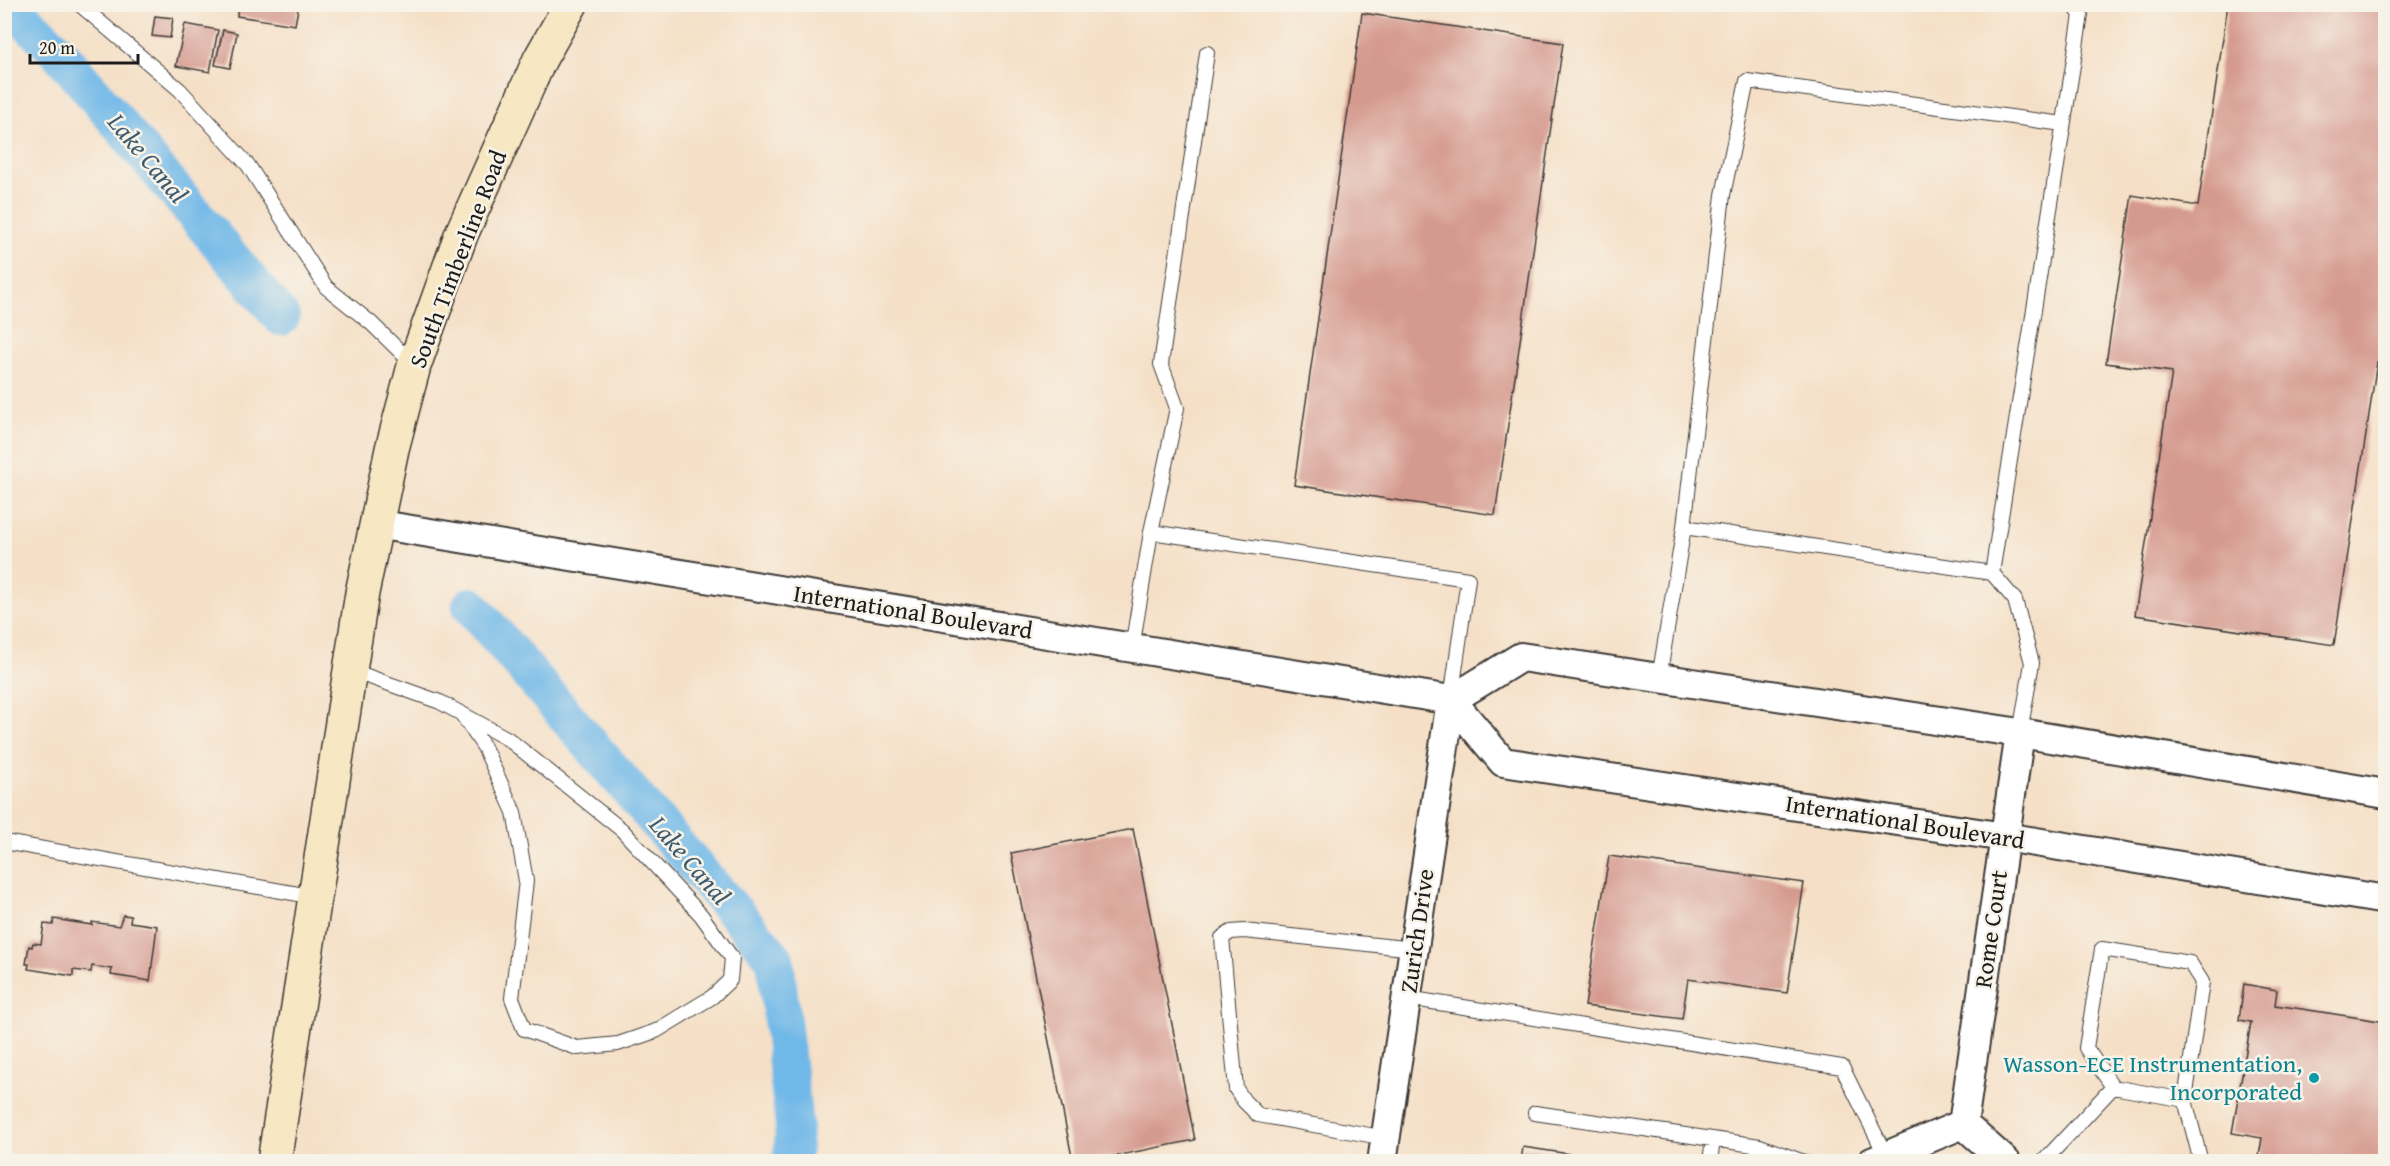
<svg xmlns="http://www.w3.org/2000/svg" width="2390" height="1166" font-family="'Gentium Book Plus',serif">
<style>
.lines{fill:none;stroke-linecap:round;stroke-linejoin:round}
.canal{stroke:#70b8e8;stroke-width:38}
.building{fill:#d59a8f}
.lane-casing{stroke:#3d3936;stroke-width:16}
.street-casing{stroke:#3d3936;stroke-width:32}
.secondary-casing{stroke:#3d3936;stroke-width:36}
.lane{stroke:#fff;stroke-width:14}
.street{stroke:#fff;stroke-width:28}
.secondary{stroke:#f8e7c3;stroke-width:33}
.culture-dot{fill:#0f9aa8;stroke:#f7f3e8;stroke-width:2}
.labels{text-anchor:middle;stroke-width:5;stroke-linejoin:round;paint-order:stroke}
.street-label{font-size:24px;fill:#1c1c1c;stroke:#f7f3e8}
.culture-label{font-size:24px;fill:#0d838f;stroke:#f7f3e8;text-anchor:end}
.water-label{font-size:26px;font-style:italic;fill:#3e5a6e;stroke:#f7f3e8}
</style>
<rect width="100%" height="100%" fill="#f7f3e8"/>
<filter id="ink" filterUnits="userSpaceOnUse"><feTurbulence type="fractalNoise" baseFrequency=".0167" numOctaves="2"/><feDisplacementMap in="SourceGraphic" scale="12" xChannelSelector="R" yChannelSelector="G"/><feConvolveMatrix kernelMatrix="1 2 1 2 8 2 1 2 1" color-interpolation-filters="sRGB"/></filter>
<filter id="wash" filterUnits="userSpaceOnUse"><feTurbulence type="fractalNoise" baseFrequency=".008" numOctaves="4" result="noise"/><feDisplacementMap in="SourceGraphic" scale="24" xChannelSelector="R" yChannelSelector="G"/><feGaussianBlur stdDeviation="1.35" result="paint"/><feColorMatrix in="noise" values="0 0 0 0 0 0 0 0 0 0 0 0 0 0 0 0 0 1.4 0 .05"/><feComposite in="paint" operator="in"/></filter>
<g filter="url(#wash)">
<rect width="100%" height="100%" fill="#f5e0c7"/>
<g class="lines">
<path class="canal" d="M9 4 61 55 281 317
M471 606 775 959 794 1125 792 1162"/>
</g>
<g id="blocks">
<path class="building" d="M238 4H299L295 25 237 16Z
M2228 4H2386V363L2377 362 2334 645 2135 615 2172 372 2106 363 2132 195 2198 206Z
M1362 13 1563 43 1495 515 1294 485Z
M155 16 173 18 170 38 152 36Z
M185 24 218 30 210 72 176 66Z
M223 30 237 33 230 68 215 65Z
M1133 829 1195 1140 1085 1162H1073L1011 853Z
M1609 856 1804 883 1787 993 1688 979 1682 1019 1585 1006Z
M123 915 131 916 130 922 157 926 150 981 111 975 112 969 92 966 91 972 73 970V976L28 969 29 964H26L29 946 32 947 33 943 41 944 44 924 53 925 54 919 92 925V922L119 926Z
M2244 984 2277 990 2275 1005 2386 1022V1162H2258L2262 1138 2232 1133 2251 1022 2239 1020Z
M1523 1147 1609 1160V1162H1521Z"/>
</g>
</g>
<g filter="url(#ink)">
<use href="#blocks" fill-opacity="0" stroke="#3d3936" stroke-width="1.5"/>
<g class="lines">
<defs>
<path id="lane" d="M79 4 180 90 248 165 326 287 371 323 413 364
M1684 527 1723 195 1747 81 2063 124
M1151 532 1177 408 1161 364 1207 53
M1992 573 2081 15 2073 4
M1132 648 1151 532 1468 579 1451 699
M350 670 440 702 508 739 622 830 701 915 732 958 730 980 712 997 656 1031 618 1044 577 1048 524 1029 512 998 526 881 514 812 484 747 461 713
M1659 678 1684 527 1992 573 2015 600 2032 663 2020 733
M4 842 315 897
M2102 949 2190 963 2202 982 2185 1100 2113 1087 2086 1048Z
M1407 998 1842 1067 1886 1156
M2185 1100 2201 1162
M1535 1113 1760 1146 1804 1162
M1386 1138 1258 1115 1244 1101 1236 1089 1222 938 1231 932 1244 931 1414 949
M1710 1162 1713 1139
M2043 1162 2113 1087"/>
<path id="street" d="M375 524 1451 700 1503 762 2005 837 2386 900
M1451 700 1521 657 2020 733 2386 794
M1963 1124 2020 733
M1963 1124 2006 1162
M1382 1162 1451 700
M1872 1162 1963 1124"/>
<path id="secondary" d="M274 1162 362 593 392 449 414 366 461 235 540 59 571 4"/>
</defs>
<use href="#lane" class="lane-casing"/>
<use href="#street" class="street-casing"/>
<use href="#secondary" class="secondary-casing"/>
<use href="#lane" class="lane"/>
<use href="#street" class="street"/>
<use href="#secondary" class="secondary"/>
</g>
</g>
<circle class="culture-dot" cx="2314" cy="1078" r="6"/>
<g class="labels">
<g class="street-label">
<text transform="translate(458 259) rotate(-69)" y="8">South Timberline Road</text>
<text transform="translate(913 612) rotate(9)" y="8">International Boulevard</text>
<text transform="translate(1905 822) rotate(9)" y="8">International Boulevard</text>
<text transform="translate(1991 929) rotate(-82)" y="8">Rome Court</text>
<text transform="translate(1417 931) rotate(-82)" y="8">Zurich Drive</text>
</g>
<g class="culture-label">
<text x="2302" y="1072">Wasson-ECE Instrumentation,<tspan x="2302" dy="28">Incorporated</tspan></text>
</g>
<g class="water-label">
<text transform="translate(148 158) rotate(50)" y="9">Lake Canal</text>
<text transform="translate(690 860) rotate(49)" y="9">Lake Canal</text>
</g>
</g>
<rect width="2390" height="1166" fill="none" stroke="#f7f3e8" stroke-width="24"/>
<path d="M30 54v9h108v-9" fill="none" stroke="#1c1c1c" stroke-width="3"/>
<text x="39" y="54" font-size="18" fill="#1c1c1c" stroke="#f7f3e8" stroke-width="4.5" paint-order="stroke">20 m</text>
</svg>
